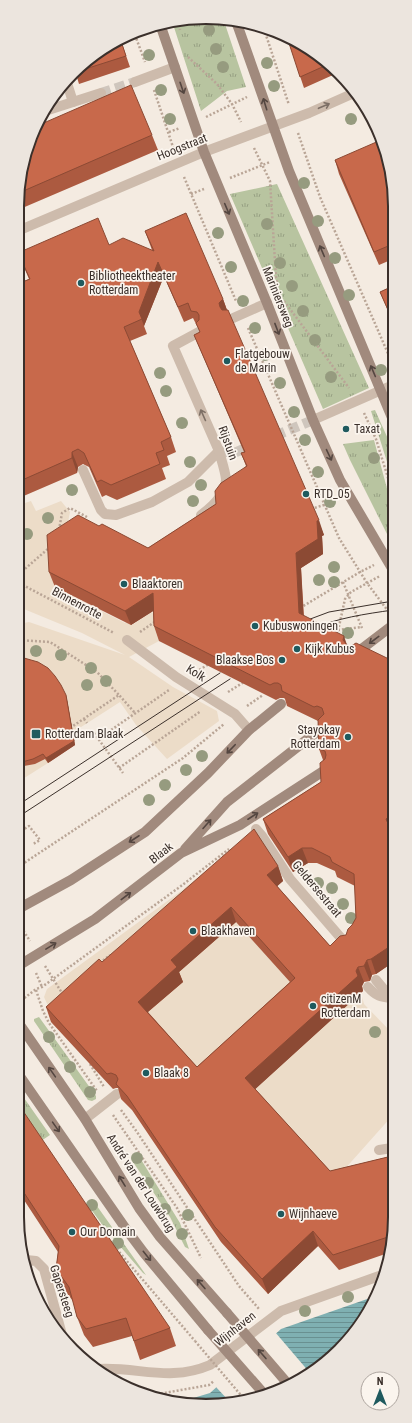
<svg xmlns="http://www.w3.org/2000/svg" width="412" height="1423" font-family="'Roboto Condensed',sans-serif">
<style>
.grass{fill:url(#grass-tufts)}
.plaza{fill:#ecdcc8}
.water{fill:url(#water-rules)}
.pier{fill:#f4ebe1}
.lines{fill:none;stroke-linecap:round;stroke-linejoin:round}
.minor-tunnel{stroke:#cfc6bd;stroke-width:10;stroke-dasharray:10 5;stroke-linecap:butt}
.path{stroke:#b9a596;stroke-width:2.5;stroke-dasharray:2 2;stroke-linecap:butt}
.service{stroke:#cdbbac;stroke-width:10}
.pedestrian{stroke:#cdbbac;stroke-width:10}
.minor{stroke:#cdbbac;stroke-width:10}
.secondary{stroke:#a18a7d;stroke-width:10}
.tram{stroke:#3b302b;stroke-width:1}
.path-bridge{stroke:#b9a596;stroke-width:2.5;stroke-dasharray:2 2;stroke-linecap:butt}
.secondary-bridge{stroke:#a18a7d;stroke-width:10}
.tree{fill:#969b7f}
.wall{fill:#ac5a40;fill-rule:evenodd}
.shaded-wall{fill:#8c4a34}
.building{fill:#c8694b;stroke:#8c4a34;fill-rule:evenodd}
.oneway{stroke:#544640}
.oneway2{stroke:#7d6f65}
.poi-dot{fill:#1f5a5e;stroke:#fbf5ee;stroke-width:1.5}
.labels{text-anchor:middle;stroke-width:3.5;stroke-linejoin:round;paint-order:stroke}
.street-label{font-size:12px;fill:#3b302b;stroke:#fbf5ee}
.poi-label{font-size:12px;fill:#3b302b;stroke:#fbf5ee;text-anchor:start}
.rim{fill:none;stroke:#3b302b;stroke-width:2}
</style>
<defs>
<pattern id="grass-tufts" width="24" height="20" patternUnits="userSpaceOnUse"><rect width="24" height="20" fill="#b8c4a0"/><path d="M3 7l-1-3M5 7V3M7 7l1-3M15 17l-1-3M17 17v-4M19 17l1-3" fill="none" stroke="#97a083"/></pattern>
<pattern id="water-rules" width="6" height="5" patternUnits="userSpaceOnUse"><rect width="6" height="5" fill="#7fb0b2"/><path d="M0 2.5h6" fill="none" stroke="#699091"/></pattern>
</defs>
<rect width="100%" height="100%" fill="#f4ebe1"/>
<path class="grass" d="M172 21H224L246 87 227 91 201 111Z
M277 184 369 388 323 409 230 194Z
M375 410 393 450V481L371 411Z
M374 440 393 511V540L387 534 350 460 343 444Z
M39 1017 96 1096V1099L92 1101 88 1100 34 1021V1019Z
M17 1088 50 1135 41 1141 17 1102Z
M135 1153H137L180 1223 189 1249 185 1247 170 1217 133 1162Z
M92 1199 146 1275 143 1273 107 1231 87 1204 88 1202Z"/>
<path class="plaza" d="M31 501 36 511 61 501 70 512 55 587 125 623 128 621 132 625 152 612 159 623V641L129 657 173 687 217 711 219 721 167 759 136 725 120 702 64 738 48 763 18 782 19 624 29 622 125 655 82 633 19 607V505Z
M256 830 206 887 300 992 361 993 364 1004 392 1033V1116L327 1189 244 1099 296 1051 203 1082 54 1019 44 997 47 989 181 891Z"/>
<path class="water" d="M373 1297 363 1322 321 1367 255 1399 193 1406 180 1402 210 1393 281 1329Z"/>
<path class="pier" d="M275 1332 310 1373 255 1399 230 1402 215 1386Z"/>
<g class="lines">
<path class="minor-tunnel" d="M101 93 135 82
M219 451 234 453 313 420"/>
<path class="path" d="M179 21 180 30
M264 29 289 105
M135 35 145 62
M188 57 217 84 232 104 241 122
M154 90 174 150
M206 117 247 97
M169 132 180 128
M298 133 320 197 393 365
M254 148 270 181 276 278 278 287
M184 177 236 301
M230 178 270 162
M191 194 204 189
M284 301 349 388
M248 328 339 538 367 583 388 611
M364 413 376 439 393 494
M311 509 324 505
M59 530 62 513 70 508 87 517
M19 574 49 548
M343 582 362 628
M19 583 114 633
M300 608 360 572 374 565
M330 631 362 627
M338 631 345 599 351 592 380 576
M140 632 156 621
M19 640 50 642 97 672 119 695
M19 648 20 655 23 659
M196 672 209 664
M228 692 244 682
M247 706 263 695
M84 719 87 723
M70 728 119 695 135 713
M94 733 123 773
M98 739 169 690
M119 768 201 711
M18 833 29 826 40 840 33 844
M18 867 183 758 224 724
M19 924 30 941
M100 963 110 955
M45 966 62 993
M36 973 42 987
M36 990 43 1011 49 1023 97 1091
M18 1003 36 989 42 987 181 886 229 849
M90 1064 104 1087
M121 1110 137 1132 239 1286 259 1309
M113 1115 177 1208 201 1258
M114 1246 195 1341
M153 1395 209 1385 214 1381"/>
<path class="service" d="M67 83 73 102
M83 470 101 510 105 514 116 515 152 502 188 482 219 451
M201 515C212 507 226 494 226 479 225 470 221 459 219 451
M85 1119 117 1094"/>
<path class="pedestrian" d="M313 420 393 385
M256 829 262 836 290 879 347 945
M376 980 391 998
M379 1150 392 1148"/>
<path class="minor" d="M237 25 246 22
M135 82 175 67
M45 111 101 93
M20 230 204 152 309 113 354 93
M231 319 267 303
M199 332 173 346 219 451
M127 640 176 677 235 714 249 730
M368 987C376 996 380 997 392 998
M26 1260 36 1261 44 1269 64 1342
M99 1369C140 1367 170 1382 210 1365L281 1311 382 1275"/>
<path class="secondary" d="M236 21 289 171 393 420
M160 24 204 152 267 303 313 420 340 480 393 570
M355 654 393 625
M185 849 227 802 323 727
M18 909 71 880 145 832 208 773 249 730 281 704
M18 966 95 919 181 853 240 825 325 770
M18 1022 85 1119 139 1208 160 1237 227 1313
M17 1072 126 1229 144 1253 208 1330"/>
<path class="tram" d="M305 621 329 612 393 601
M312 629C337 618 365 614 393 610
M18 805 220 673
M18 817 230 679"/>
<path class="path-bridge" d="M195 1341 245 1400"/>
<path class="secondary-bridge" d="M227 1313 288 1384
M208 1330 265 1395"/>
</g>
<g class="tree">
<circle cx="209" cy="30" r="6"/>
<circle cx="216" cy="49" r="6"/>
<circle cx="149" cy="55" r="6"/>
<circle cx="267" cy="63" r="6"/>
<circle cx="223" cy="67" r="6"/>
<circle cx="274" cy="86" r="6"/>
<circle cx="161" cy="90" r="6"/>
<circle cx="170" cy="119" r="6"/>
<circle cx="351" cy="119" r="6"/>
<circle cx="304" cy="183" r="6"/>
<circle cx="318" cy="221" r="6"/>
<circle cx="267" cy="224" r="6"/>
<circle cx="218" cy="233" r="6"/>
<circle cx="335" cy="258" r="6"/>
<circle cx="280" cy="263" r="6"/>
<circle cx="231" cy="267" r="6"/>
<circle cx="292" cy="286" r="6"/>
<circle cx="349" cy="295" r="6"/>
<circle cx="243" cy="301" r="6"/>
<circle cx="303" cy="311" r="6"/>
<circle cx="255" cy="328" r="6"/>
<circle cx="315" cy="340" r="6"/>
<circle cx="265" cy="355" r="6"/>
<circle cx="381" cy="370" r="6"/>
<circle cx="160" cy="373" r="6"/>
<circle cx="331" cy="377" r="6"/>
<circle cx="280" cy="383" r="6"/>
<circle cx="166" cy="391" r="6"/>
<circle cx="294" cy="412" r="6"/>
<circle cx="182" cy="423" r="6"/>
<circle cx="305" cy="440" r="6"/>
<circle cx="374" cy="458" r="6"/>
<circle cx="190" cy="462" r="6"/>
<circle cx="318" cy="472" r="6"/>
<circle cx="201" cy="485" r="6"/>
<circle cx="72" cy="490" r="6"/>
<circle cx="193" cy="501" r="6"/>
<circle cx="330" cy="502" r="6"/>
<circle cx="48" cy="518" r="6"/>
<circle cx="27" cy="534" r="6"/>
<circle cx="334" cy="567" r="6"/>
<circle cx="319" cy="580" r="6"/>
<circle cx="334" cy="582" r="6"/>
<circle cx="348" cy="633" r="6"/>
<circle cx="36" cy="651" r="6"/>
<circle cx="61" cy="655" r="6"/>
<circle cx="91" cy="668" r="6"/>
<circle cx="106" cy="681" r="6"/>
<circle cx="87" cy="685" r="6"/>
<circle cx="202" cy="756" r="6"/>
<circle cx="186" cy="770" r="6"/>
<circle cx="165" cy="785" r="6"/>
<circle cx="149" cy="800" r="6"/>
<circle cx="318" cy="883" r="6"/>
<circle cx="332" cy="888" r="6"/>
<circle cx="343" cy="904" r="6"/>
<circle cx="351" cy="918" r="6"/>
<circle cx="375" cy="1032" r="6"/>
<circle cx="49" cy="1037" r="6"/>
<circle cx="70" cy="1067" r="6"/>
<circle cx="90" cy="1092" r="6"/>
<circle cx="137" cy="1158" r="6"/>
<circle cx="148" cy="1183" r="6"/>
<circle cx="92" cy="1205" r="6"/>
<circle cx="165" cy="1209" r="6"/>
<circle cx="188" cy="1215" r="6"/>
<circle cx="182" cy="1234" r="6"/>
<circle cx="118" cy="1243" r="6"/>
<circle cx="348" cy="1297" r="6"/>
<circle cx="305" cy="1311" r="6"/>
</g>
<path class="wall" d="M287 37 300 42 338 71 333 74V75L304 88Z
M121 41 130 67 79 84 76 74 101 49Z
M152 135 158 150 20 209 21 169Z
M335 160 393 182V259L379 265 339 174Z
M145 231 223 299 227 310 324 535 322 536 323 554 301 568 304 616 347 645 393 661 392 963 376 974 372 975 370 981 364 982 362 986 363 991 255 1089 330 1171 392 1156 391 1252 339 1270 318 1246 268 1294 221 1242 132 1110 121 1099 118 1088H116L113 1089 51 1022 46 1007 102 962 278 866 283 881 277 886 330 946 346 935 356 918 355 886 337 877 335 871 317 863H308L293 872 268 834 263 819 321 782 323 760 319 749 318 721 287 706 285 699 284 698H280L276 700 159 641 154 626 153 611 131 625 55 587 49 572 99 526 148 548 216 504 246 466 241 453 244 452 200 349 194 335 200 332 198 326H197L193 318 184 322 164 276 144 326 147 334 130 341 171 437 176 452 167 456 170 465 162 468 166 479 117 500 106 495 102 497 89 467 83 464 78 467 77 473 19 498 20 283 29 279 20 258V252L109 245 152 250ZM236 922 290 982 197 1067 148 1012 183 982 179 972Z
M393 286V323L380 292Z
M19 657 67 700 75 745 48 763 45 759 35 764 24 766 19 767Z
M17 1182 170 1328 176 1346 140 1360 132 1336 93 1347 84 1335 77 1317 73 1301 62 1287 56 1269 58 1252 24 1200Z"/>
<path class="shaded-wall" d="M158 262 164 276 144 326 139 312Z
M223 299 228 313 225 318 220 307 219 303Z
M72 452 78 467 77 473 72 458Z
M319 520 324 535 322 536 323 554 301 568 304 628 299 613 296 553 317 521Z
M153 593 158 608 131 625 125 611Z
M344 636 349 651 343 640Z
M66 695 67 700 75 745 48 763 46 758Z
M392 815V833L386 819Z
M302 848 308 863 293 872 288 857Z
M278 866 283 881 273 890 267 875Z
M231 907 236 922 179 972 183 982 143 1016 138 1002 171 960Z
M392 945V963L376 974 371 959Z
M367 960 372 975 370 981 364 966Z
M358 967 364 982 362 986 363 991 251 1093 245 1078 356 971Z
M313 1231 318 1246 268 1294 262 1279Z
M27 1260 31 1271 41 1304 39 1302Z"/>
<path class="building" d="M287 37 300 42 329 64 300 77Z
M121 41 126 56 79 71 101 49Z
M131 85 152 135 21 192V169L39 125Z
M381 140 393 182V244L374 252 335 160Z
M186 213 223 299 219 303 220 307 222 310H228L319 520 317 521 318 539 296 553 299 613 344 636 343 640 347 645 351 646 356 643 393 661 392 815 386 819 392 833V945L371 959 367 960 364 966 358 967 356 971 358 976 245 1078 330 1171 392 1156 391 1236 333 1255 313 1231 262 1279 215 1227 127 1096 116 1084 118 1079 116 1075 111 1073 107 1074 46 1007 99 959 102 962 254 829 278 866 267 875 330 946 340 936 346 935 348 929 352 925 356 918 354 874 332 862 330 857 312 848H302L288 857 263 819 321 782 320 763 325 759 326 755 325 751 319 749 318 720 324 714 322 708 317 706 314 707 282 691 281 685 278 683H274L270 685 154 626 153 593 125 611 49 572 47 535 78 515 99 526 102 524 148 548 216 504 215 491 221 483 247 466 241 453 245 452 194 335 200 332 196 323 199 320V315L197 312 191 311 188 303 178 307 158 262 139 312 142 319 124 327 171 437 161 442 164 450 156 453 160 464 111 485 101 480 97 482 84 453 78 449 72 452V458L20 481V283L30 279 20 257V252L98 218 109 245 123 238 154 251 145 231ZM231 907 295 978 197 1067 138 1002 177 967 171 960Z
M393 286V321L380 292Z
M19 657 24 658 38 662 48 668 55 676 61 685 66 695 74 741 46 758 43 754 33 759 22 762H19Z
M19 1105 170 1328 134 1341 126 1318 86 1329 77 1317 69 1287 56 1269 59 1246 17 1182 21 1180Z
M26 1260H27L39 1302 31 1289Z"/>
<defs><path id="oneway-shaft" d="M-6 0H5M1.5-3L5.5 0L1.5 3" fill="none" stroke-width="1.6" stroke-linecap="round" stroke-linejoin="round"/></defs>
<g class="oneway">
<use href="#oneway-shaft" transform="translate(182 88) rotate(71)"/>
<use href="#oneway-shaft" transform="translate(265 104) rotate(-107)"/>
<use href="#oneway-shaft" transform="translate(227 209) rotate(67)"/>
<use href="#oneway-shaft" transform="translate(322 251) rotate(-113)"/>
<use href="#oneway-shaft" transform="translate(277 329) rotate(69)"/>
<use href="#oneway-shaft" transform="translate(373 371) rotate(-113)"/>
<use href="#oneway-shaft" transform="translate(329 455) rotate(65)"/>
<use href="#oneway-shaft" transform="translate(374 640) rotate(143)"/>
<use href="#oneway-shaft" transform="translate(231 749) rotate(134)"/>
<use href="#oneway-shaft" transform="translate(253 816) rotate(-33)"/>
<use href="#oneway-shaft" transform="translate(207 824) rotate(-48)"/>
<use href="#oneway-shaft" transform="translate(134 839) rotate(147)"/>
<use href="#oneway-shaft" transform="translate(126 896) rotate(-37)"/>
<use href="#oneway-shaft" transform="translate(51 946) rotate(-31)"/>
<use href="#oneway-shaft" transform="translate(52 1072) rotate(-125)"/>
<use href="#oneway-shaft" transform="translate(56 1127) rotate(55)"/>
<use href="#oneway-shaft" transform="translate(122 1181) rotate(-122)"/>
<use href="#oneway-shaft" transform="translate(147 1256) rotate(51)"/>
<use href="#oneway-shaft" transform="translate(201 1284) rotate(-131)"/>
<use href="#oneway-shaft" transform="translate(262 1354) rotate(-131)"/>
</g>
<g class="oneway2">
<use href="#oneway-shaft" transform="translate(324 106) rotate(-23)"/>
<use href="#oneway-shaft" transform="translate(203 415) rotate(-114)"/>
</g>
<g class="poi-dot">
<circle cx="81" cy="283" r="4"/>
<circle cx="227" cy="361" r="4"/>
<circle cx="346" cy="429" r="4"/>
<circle cx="306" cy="494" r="4"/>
<circle cx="124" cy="584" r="4"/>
<circle cx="255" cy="626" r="4"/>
<circle cx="297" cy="649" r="4"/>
<circle cx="282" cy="660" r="4"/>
<rect x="31" y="729" width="10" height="10" rx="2"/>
<circle cx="348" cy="737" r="4"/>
<circle cx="193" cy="931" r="4"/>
<circle cx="313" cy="1006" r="4"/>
<circle cx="146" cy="1073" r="4"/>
<circle cx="281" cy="1214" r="4"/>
<circle cx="72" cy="1232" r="4"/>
</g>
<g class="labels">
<g class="street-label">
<text transform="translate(182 147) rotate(-22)" y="4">Hoogstraat</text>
<text transform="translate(278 297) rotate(68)" y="4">Mariniersweg</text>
<text transform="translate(228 443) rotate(70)" y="4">Rijstuin</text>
<text transform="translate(77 603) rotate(28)" y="4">Binnenrotte</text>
<text transform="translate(196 673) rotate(32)" y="4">Kolk</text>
<text transform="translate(161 853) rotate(-38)" y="4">Blaak</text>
<text transform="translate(317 889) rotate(50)" y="4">Geldersestraat</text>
<text transform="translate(141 1183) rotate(57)" y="4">André van der Louwbrug</text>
<text transform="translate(62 1291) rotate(72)" y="4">Gapersteeg</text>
<text transform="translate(235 1329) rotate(-38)" y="4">Wijnhaven</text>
</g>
<g class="poi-label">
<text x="89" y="280">Bibliotheektheater<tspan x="89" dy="14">Rotterdam</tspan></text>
<text x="235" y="358">Flatgebouw<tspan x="235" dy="14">de Marin</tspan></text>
<text x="354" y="433">Taxat</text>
<text x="314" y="498">RTD_05</text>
<text x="132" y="588">Blaaktoren</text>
<text x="263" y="630">Kubuswoningen</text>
<text x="305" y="653">Kijk Kubus</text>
<text x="274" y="664" text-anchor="end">Blaakse Bos</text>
<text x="340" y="734" text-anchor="end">Stayokay<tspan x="340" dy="14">Rotterdam</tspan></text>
<text x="45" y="738">Rotterdam Blaak</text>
<text x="201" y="935">Blaakhaven</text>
<text x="321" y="1003">citizenM<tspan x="321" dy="14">Rotterdam</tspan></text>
<text x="154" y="1077">Blaak 8</text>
<text x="289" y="1218">Wijnhaeve</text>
<text x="80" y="1236">Our Domain</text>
</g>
</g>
<path d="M0 0H412V1423H0ZM206 24H206A182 182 0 0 1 388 206V1217A182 182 0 0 1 206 1399H206A182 182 0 0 1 24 1217V206A182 182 0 0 1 206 24Z" fill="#ece5de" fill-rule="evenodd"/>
<path class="rim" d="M206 24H206A182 182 0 0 1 388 206V1217A182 182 0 0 1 206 1399H206A182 182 0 0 1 24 1217V206A182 182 0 0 1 206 24Z"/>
<g transform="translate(380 1391)"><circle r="19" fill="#fbf5ee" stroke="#aea6a0"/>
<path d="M0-3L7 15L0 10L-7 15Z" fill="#1f5a5e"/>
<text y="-6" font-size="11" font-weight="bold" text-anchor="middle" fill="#3b302b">N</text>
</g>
</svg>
